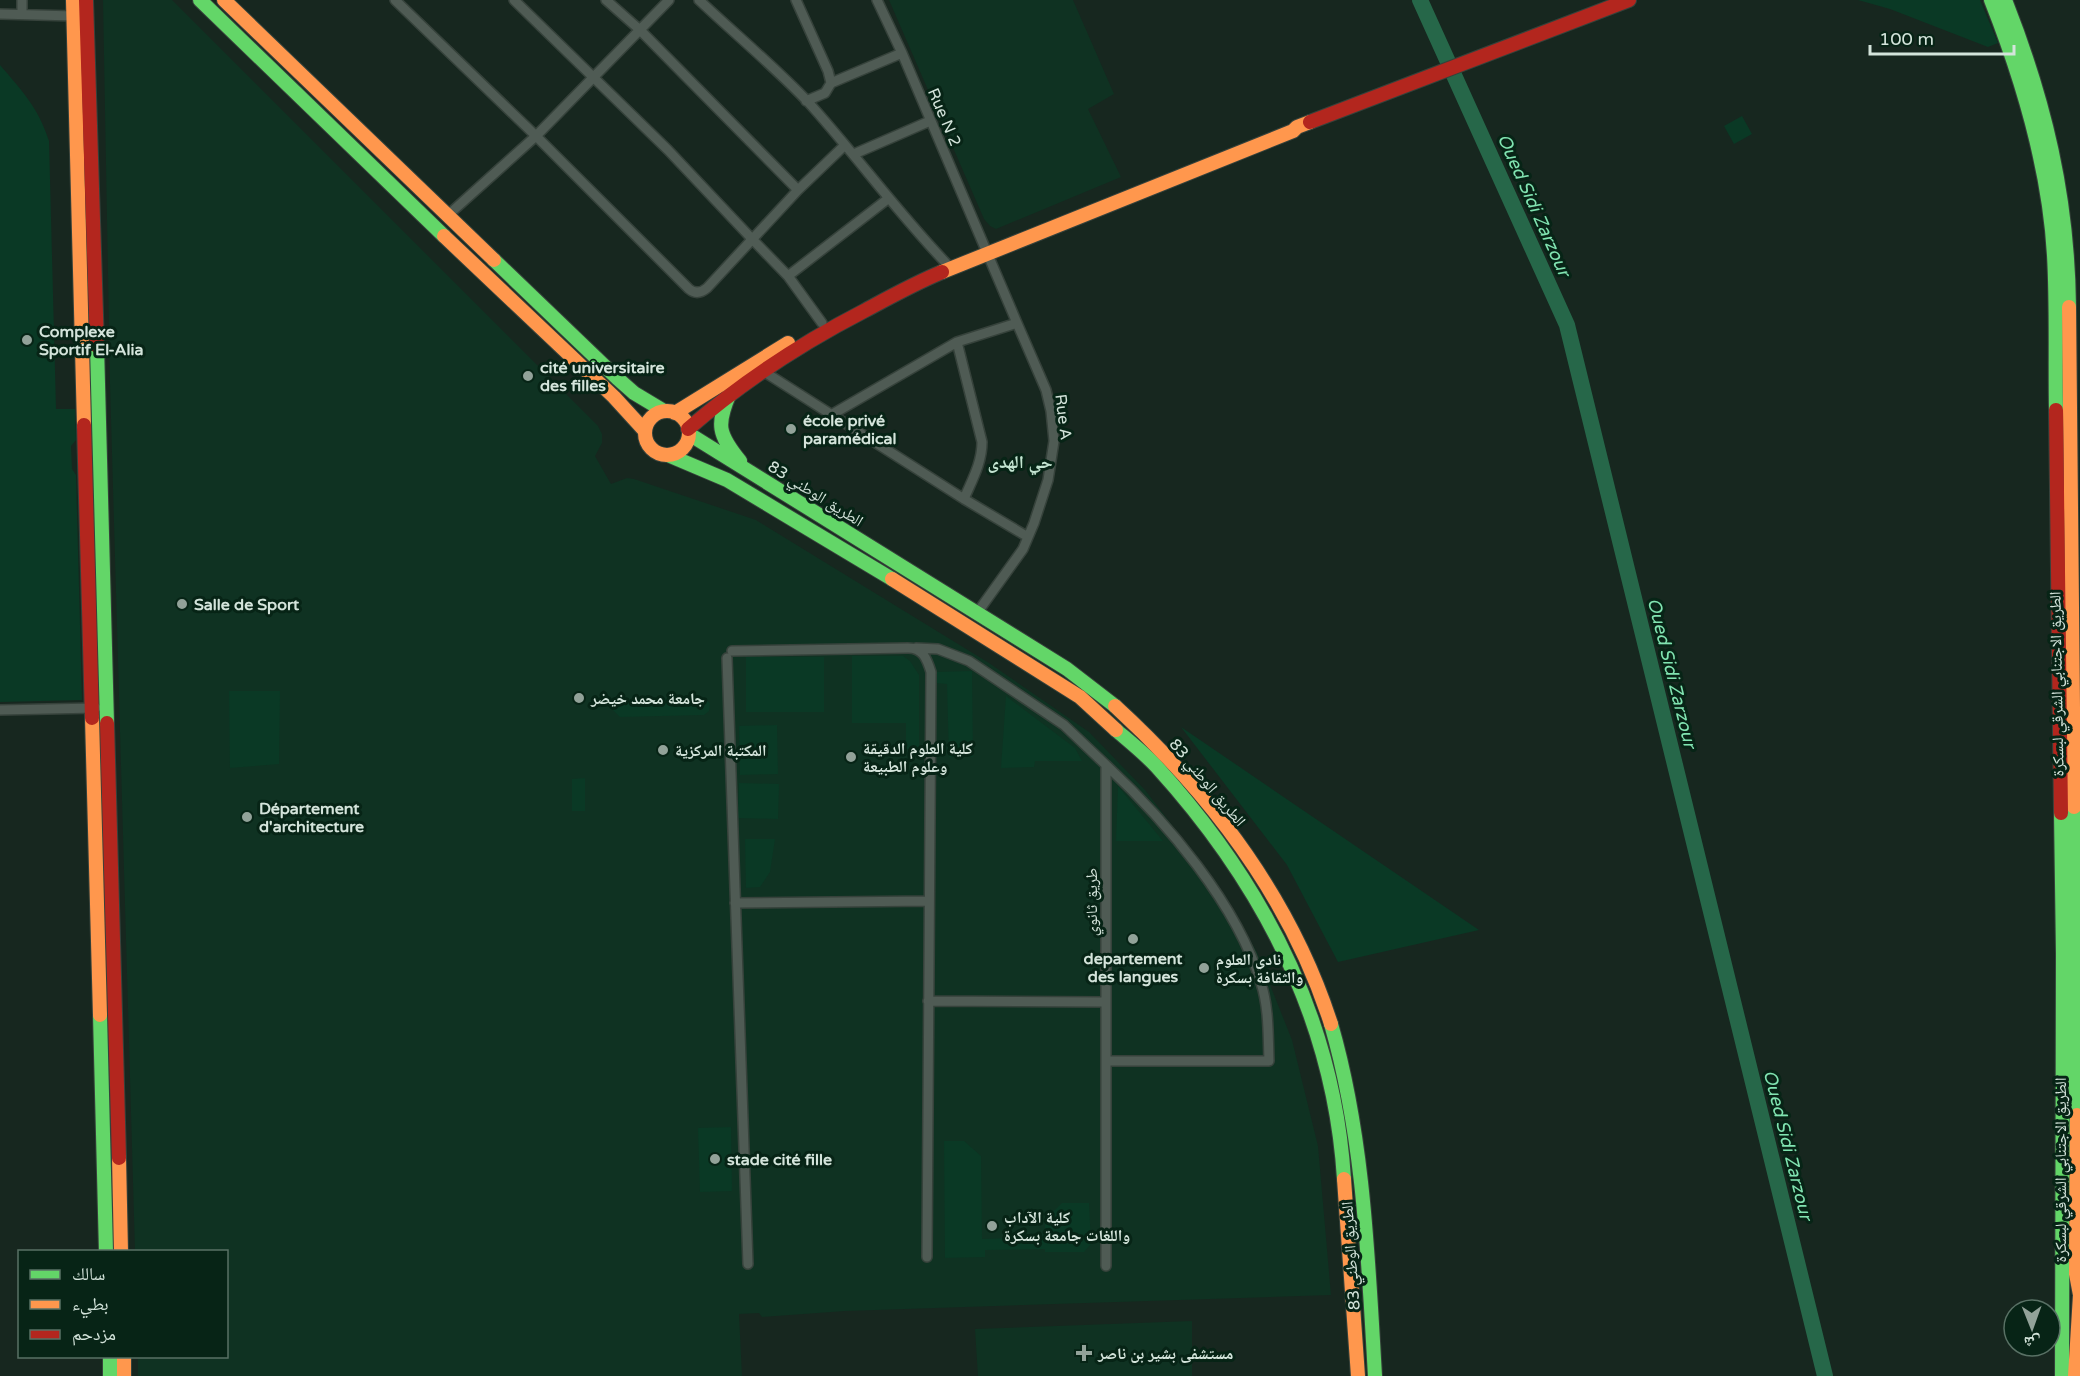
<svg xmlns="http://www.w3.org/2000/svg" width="2080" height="1376" font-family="'Varela Round','Noto Naskh Arabic',sans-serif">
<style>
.built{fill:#0f3222}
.green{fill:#0a3925}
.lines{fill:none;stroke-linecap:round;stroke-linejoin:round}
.river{stroke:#266749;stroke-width:16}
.street-casing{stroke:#36423b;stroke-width:12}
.fast-casing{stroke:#36423b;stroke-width:16}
.slow-casing{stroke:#36423b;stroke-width:16}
.jam-casing{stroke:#36423b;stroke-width:16}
.street{stroke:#4f5b54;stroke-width:9}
.fast{stroke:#63d668;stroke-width:14}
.slow{stroke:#ff974d;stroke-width:14}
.jam{stroke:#b3261e;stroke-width:14}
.poi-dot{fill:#92a299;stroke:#072416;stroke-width:2}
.labels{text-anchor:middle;stroke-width:6;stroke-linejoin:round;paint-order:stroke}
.street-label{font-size:16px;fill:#d4e4db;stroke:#072416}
.poi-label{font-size:16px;font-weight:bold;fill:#d4e4db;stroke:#072416;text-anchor:start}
.water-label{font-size:18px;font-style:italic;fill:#81e4b1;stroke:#072416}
.neighbourhood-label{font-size:18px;font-weight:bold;fill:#c3e4d1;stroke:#072416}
</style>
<rect width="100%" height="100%" fill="#17271f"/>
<path class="built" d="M103 0H172L598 426 602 434V443L595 456 611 484 627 478 634 479 756 520 989 663 1089 732 1145 790 1208 872 1257 952 1292 1040 1318 1146 1331 1295 845 1311 762 1317 759 1313 739 1314 742 1376H138V1357L226 1356V1252L135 1251 110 384Z
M889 0H1073L1114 94 1088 109 1121 177 996 229 990 226 984 219Z
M1192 1321V1376H978L975 1329Z"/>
<path class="green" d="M1858 0H1980L1998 43 1988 47 1890 9Z
M0 65C23 92 38 107 49 141L56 409H75L76 440 71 446 72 469 76 475 82 700 0 702Z
M1742 116 1752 134 1734 144 1724 126Z
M852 656H903L910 661 919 675V749H906V723H852Z
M746 657H824V712H746Z
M972 671 973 757H949L947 684 936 683V672Z
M229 691H280L279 764 230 768Z
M1006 696 1075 748 1082 761H1035L1034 767 1001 768Z
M703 698 710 703 709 711 704 715 620 717 613 710V706L618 701Z
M777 725 778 774 740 775 739 726Z
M1181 727 1479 930 1338 962 1287 865Z
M585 778V811H572V779Z
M739 783 779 784 778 819 738 818Z
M1118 786 1163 841H1116Z
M745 839H775L770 872 760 887 746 888Z
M731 1127 732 1191 700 1192 698 1128Z
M944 1141H964L981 1156 982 1239 1045 1237V1220L1062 1203H1089L1091 1244 1084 1252H1045V1249L985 1250V1257L945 1258Z"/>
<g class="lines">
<path class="river" d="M1420 0 1567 325 1825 1376"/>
<defs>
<path id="street" d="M395 0 536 136 689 289C695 294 701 293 707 288L798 190 845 145
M514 0 668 150 753 240 788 276 822 323
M606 0 640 30 798 190
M699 0C735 34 775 67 809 103 856 155 897 212 946 263
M796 0 828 71 831 83 825 93 806 101
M877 0 902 53 1017 323 1046 390 1051 411 1054 441 1048 480 1034 523 1023 549 977 613
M22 13V0
M0 14 74 16
M831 83 902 53
M854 154 930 121
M447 216 536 136 669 0
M788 276 889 198
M957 342 982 442C982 463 972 480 964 499
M763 371 964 499 1028 537
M831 415 957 342 1017 323
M916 648 938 649 969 661 1064 725 1106 765V1266
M732 651 908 648C923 648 927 659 931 672L927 1257
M727 658 748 1264
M0 710 96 708
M735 903 929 901
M928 1001 1106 1002
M1106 1061H1269C1268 1035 1269 1008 1261 983 1237 904 1166 821 1106 765"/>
<path id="fast" d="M200 0 444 236
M1991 0C2023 81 2049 167 2054 255 2057 307 2055 359 2056 410
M2005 0C2045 101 2068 198 2069 307
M494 260 617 378 634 393 664 411
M97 346 107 723
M730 393C716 425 718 434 740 461
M689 434 1067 669 1115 706
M668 455 727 480 892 579
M1116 730C1130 742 1145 754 1157 767 1263 884 1334 1020 1344 1179
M2074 807 2077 1115
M2061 813 2063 954 2062 1376
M100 1015 106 1252
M1331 1024C1364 1138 1368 1258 1375 1376
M110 1356V1376"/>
<path id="slow" d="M73 0 84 425
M224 0 494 260
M444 236 614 397 645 431
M942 272 1293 131 1297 127 1310 122
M2069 307 2074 807
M645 433a22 22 0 1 1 44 0a22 22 0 1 1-44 0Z
M675 413 788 343
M892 579 1080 697 1116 730
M1115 706C1211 794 1291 899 1331 1024
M92 718 100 1015
M119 1158 121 1252
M1344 1179 1358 1376
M124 1356V1376
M2075 1376 2080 1295 2076 1274 2077 1115"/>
<path id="jam" d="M86 0 97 346
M1310 122 1629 0
M2056 410 2061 813
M84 425 92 718
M688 429C742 382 800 344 864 311 890 297 915 283 942 272
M107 723 119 1158"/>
</defs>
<use href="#street" class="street-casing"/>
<use href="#fast" class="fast-casing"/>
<use href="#slow" class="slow-casing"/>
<use href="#jam" class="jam-casing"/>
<use href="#street" class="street"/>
<use href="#fast" class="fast"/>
<use href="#slow" class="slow"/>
<use href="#jam" class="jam"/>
</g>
<g class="poi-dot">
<circle cx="27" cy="340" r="6"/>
<circle cx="528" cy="376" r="6"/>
<circle cx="791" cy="429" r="6"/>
<circle cx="182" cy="604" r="6"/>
<circle cx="579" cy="698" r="6"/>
<circle cx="663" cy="750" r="6"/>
<circle cx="851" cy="757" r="6"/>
<circle cx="247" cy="817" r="6"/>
<circle cx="1133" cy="939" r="6"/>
<circle cx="1204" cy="968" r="6"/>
<circle cx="715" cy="1159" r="6"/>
<circle cx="992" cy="1226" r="6"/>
<path d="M1081 1344h6v6h6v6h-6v6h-6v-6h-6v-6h6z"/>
</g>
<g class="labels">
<g class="street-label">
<text transform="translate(945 117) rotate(67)" y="6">Rue N 2</text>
<text transform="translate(1064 417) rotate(83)" y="6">Rue A</text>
<text transform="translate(816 493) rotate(32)" y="6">الطريق الوطني 83</text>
<text transform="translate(2056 684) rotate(-91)" y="6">الطريق الاجتنابي الشرقي لبسكرة</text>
<text transform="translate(1208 782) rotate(50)" y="6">الطريق الوطني 83</text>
<text transform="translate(1091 902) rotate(-90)" y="6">طريق ثانوي</text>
<text transform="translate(2060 1170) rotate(-90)" y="6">الطريق الاجتنابي الشرقي لبسكرة</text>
<text transform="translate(1350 1256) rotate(-94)" y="6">الطريق الوطني 83</text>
</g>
<g class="poi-label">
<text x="39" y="337">Complexe<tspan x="39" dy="18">Sportif El-Alia</tspan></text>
<text x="540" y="373">cité universitaire<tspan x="540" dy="18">des filles</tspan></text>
<text x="803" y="426">école privé<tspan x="803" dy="18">paramédical</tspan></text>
<text x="194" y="610">Salle de Sport</text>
<text x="591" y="704">جامعة محمد خيضر</text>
<text x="863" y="754">كلية العلوم الدقيقة<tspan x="863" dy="18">وعلوم الطبيعة</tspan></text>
<text x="675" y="756">المكتبة المركزية</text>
<text x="259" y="814">Département<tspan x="259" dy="18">d'architecture</tspan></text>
<text x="1133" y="964" text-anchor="middle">departement<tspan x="1133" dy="18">des langues</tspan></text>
<text x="1216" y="965">نادي العلوم<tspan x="1216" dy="18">والثقافة بسكرة</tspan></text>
<text x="727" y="1165">stade cité fille</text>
<text x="1004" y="1223">كلية الآداب<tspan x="1004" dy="18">واللغات جامعة بسكرة</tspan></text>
<text x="1098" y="1359">مستشفى بشير بن ناصر</text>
</g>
<g class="water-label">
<text transform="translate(1534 205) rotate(66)" y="6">Oued Sidi Zarzour</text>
<text transform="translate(1672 673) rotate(76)" y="6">Oued Sidi Zarzour</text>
<text transform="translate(1788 1145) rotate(76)" y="6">Oued Sidi Zarzour</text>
</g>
<g class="neighbourhood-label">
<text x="1020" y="468">حي الهدى</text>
</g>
</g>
<rect x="18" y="1250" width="210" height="108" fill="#072416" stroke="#597165" stroke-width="1.5"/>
<rect x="30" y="1270" width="30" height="9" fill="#63d668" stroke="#597165" stroke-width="1.5"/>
<text x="72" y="1280" font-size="18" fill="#d4e4db">سالك</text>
<rect x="30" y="1300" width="30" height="9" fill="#ff974d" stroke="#597165" stroke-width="1.5"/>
<text x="72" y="1310" font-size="18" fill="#d4e4db">بطيء</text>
<rect x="30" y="1330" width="30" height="9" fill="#b3261e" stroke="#597165" stroke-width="1.5"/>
<text x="72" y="1340" font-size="18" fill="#d4e4db">مزدحم</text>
<g transform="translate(2032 1328) rotate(179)"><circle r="28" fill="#072416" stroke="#597165" stroke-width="1.5"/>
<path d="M0-4.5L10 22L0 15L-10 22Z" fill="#92a299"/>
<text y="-9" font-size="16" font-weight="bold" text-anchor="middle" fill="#d4e4db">ش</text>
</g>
<path d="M1870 45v9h144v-9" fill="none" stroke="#d4e4db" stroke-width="3"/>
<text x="1879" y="45" font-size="18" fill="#d4e4db" stroke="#072416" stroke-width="4.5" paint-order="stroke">100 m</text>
</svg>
